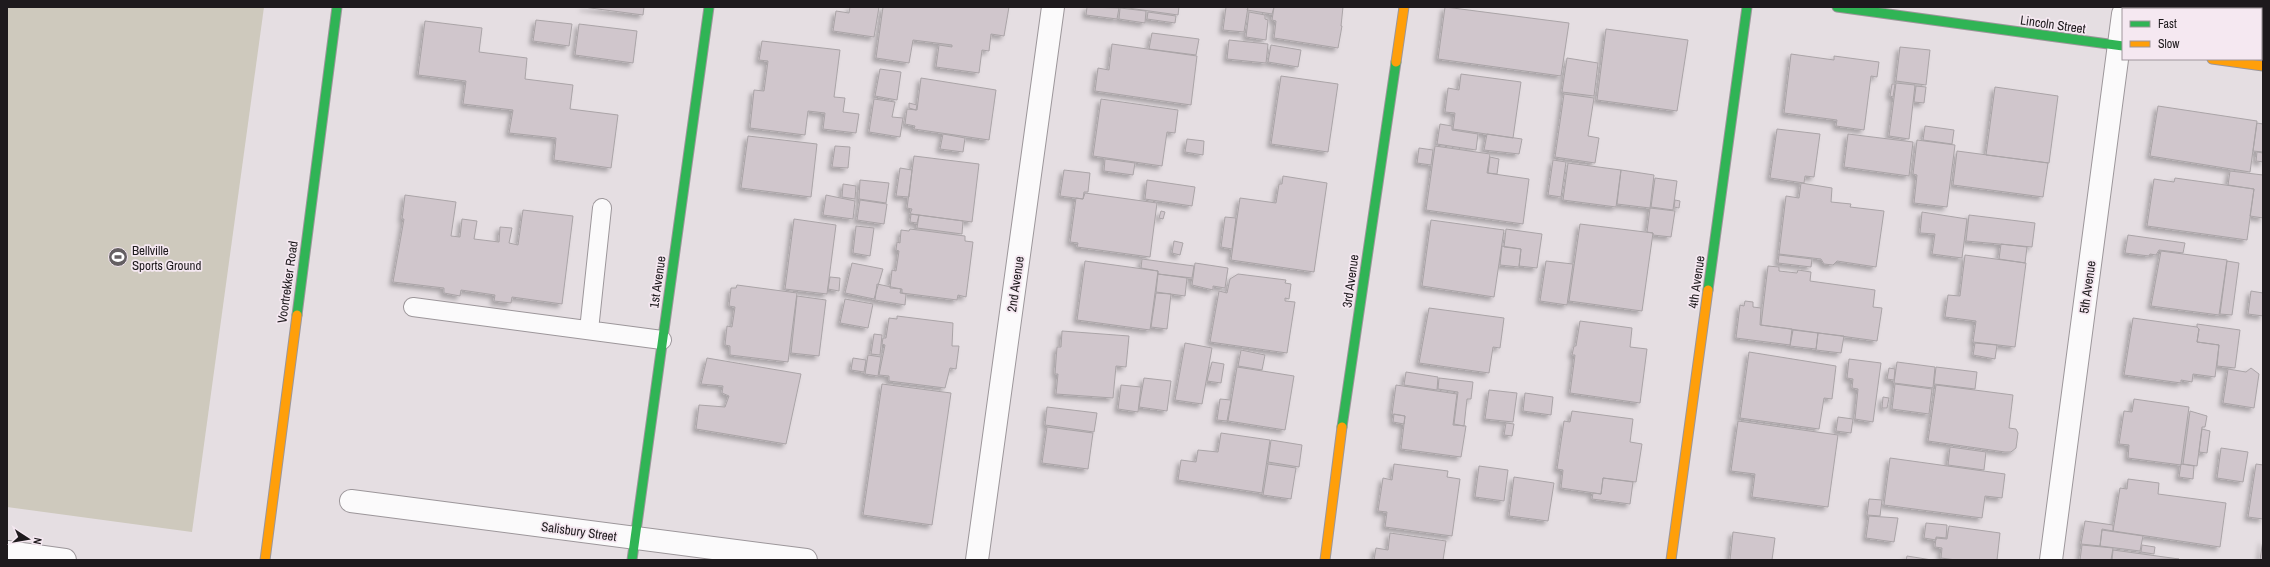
<svg xmlns="http://www.w3.org/2000/svg" width="2270" height="567" font-family="'Archivo Narrow',sans-serif">
<style>
.grass{fill:#cec9bd}
.building{fill:#d0c6cc;stroke:#aaa4a7;filter:url(#shadow)}
.lines{fill:none;stroke-linecap:round;stroke-linejoin:round}
.lane-casing{stroke:#9c969a;stroke-width:20}
.street-casing{stroke:#9c969a;stroke-width:24}
.fast-casing{stroke:#9c969a;stroke-width:11}
.slow-casing{stroke:#9c969a;stroke-width:11}
.lane{stroke:#fbfafb;stroke-width:18}
.street{stroke:#fbfafb;stroke-width:22}
.fast{stroke:#30b455;stroke-width:9}
.slow{stroke:#ff9f0a;stroke-width:9}
.labels{text-anchor:middle;stroke-width:3.5;stroke-linejoin:round;paint-order:stroke}
.street-label{font-size:13px;fill:#1e1a1d;stroke:#f5e8f1}
.poi-label{font-size:13px;fill:#1e1a1d;stroke:#f5e8f1;text-anchor:start}
</style>
<defs>
<filter id="shadow"><feDropShadow dx="-3.5" dy="3.5" stdDeviation="2" flood-color="#0004"/></filter>
</defs>
<rect width="100%" height="100%" fill="#e5dee2"/>
<path class="grass" d="M7 7H264L192 532 7 507Z"/>
<path class="building" d="M583 7H644L643 15Z
M850 7H879L874 37 833 31 836 11 849 13Z
M883 7H1009L1004 36 991 34 989 51 982 50 979 73 936 67 939 45 952 47V45L913 40 909 63 876 58Z
M1087 7 1119 8 1117 19 1086 15Z
M1121 7H1179L1178 15Z
M1226 7H1248L1244 32 1223 30Z
M1248 7H1274L1272 14 1247 10Z
M1274 7H1343L1341 26H1342L1338 48 1274 38 1276 21 1272 20Z
M1445 7 1569 23 1561 76 1438 59Z
M1120 8 1146 11 1145 23 1119 19Z
M1148 12 1176 16 1175 23 1147 19Z
M1249 12 1265 15V19L1268 20 1266 40 1246 37Z
M536 20 572 24 569 46 533 41Z
M425 21 482 28 479 52 527 58 525 79 573 85 570 109 618 115 611 168 554 160 556 138 509 133 513 110 463 104 466 81 418 75Z
M579 24 637 31 633 63 575 55Z
M1606 29 1688 40 1677 111 1597 100Z
M1152 33 1199 39 1196 55 1149 49Z
M1229 40 1268 44 1266 63 1227 59Z
M762 41 840 50 834 97 845 98 843 112 859 114 856 133 823 129 825 113 808 111 805 135 750 128 754 90 764 91 768 61 759 60Z
M1112 44 1197 56 1191 105 1095 91 1098 68 1109 70Z
M1271 45 1301 50 1298 67 1268 62Z
M1900 47 1930 50 1926 85 1896 81Z
M1791 54 1834 60V56L1879 62 1877 77 1871 76 1864 130 1836 126 1837 120 1784 113Z
M1567 58 1598 63 1594 96 1562 92Z
M880 69 901 72 897 100 875 96Z
M1461 74 1521 82 1513 138 1453 129 1455 113 1445 112 1448 88 1459 90Z
M1281 76 1338 84 1328 152 1271 144Z
M921 78 996 90 989 140 914 129 915 126 905 124 907 109 917 110Z
M1896 83 1915 85 1909 139 1889 136Z
M1892 84H1895L1893 97 1890 96Z
M1916 86 1926 87 1924 103 1914 102Z
M1995 87 2058 96 2049 163 1986 155Z
M1564 94 1594 98 1588 136 1599 138 1595 163 1555 157Z
M874 99 895 102 892 117 903 118 900 137 869 132Z
M1101 99 1178 110 1175 133 1167 132 1162 166 1093 156Z
M909 103 917 105 916 110 909 108Z
M2158 106 2257 121 2250 172 2150 156Z
M2257 123 2263 124V152L2253 151Z
M1440 124 1452 126V130L1478 134 1476 150 1437 144Z
M1925 126 1954 130 1952 144 1923 140Z
M1777 129 1820 134 1814 177 1805 176 1804 183 1770 178Z
M943 134 965 138 963 152 940 149Z
M1487 134 1522 139 1519 154 1484 150Z
M1848 134 1913 142 1909 176 1844 167Z
M748 136 817 144 811 197 741 188Z
M1187 139 1204 141 1203 155 1185 152Z
M1917 140 1955 145 1947 207 1914 203 1917 175 1913 174Z
M835 146 850 147 848 168 832 167Z
M1435 146 1490 154 1487 173 1529 179 1523 224 1426 210Z
M1419 148 1433 150 1431 165 1417 163Z
M1957 151 2048 163 2043 197 1953 185Z
M2257 152 2263 153V162L2256 161Z
M914 156 979 164 972 222 910 214 912 209 907 208Z
M1490 157 1499 159 1497 174 1488 173Z
M1105 159 1135 163 1133 175 1104 171Z
M1553 160 1566 162 1561 197 1548 195Z
M1568 163 1621 170 1616 207 1563 200Z
M900 168 912 170 909 197 896 196Z
M1064 170 1090 173 1088 192H1084L1083 199 1060 196Z
M1621 170 1654 175 1650 208 1617 204Z
M2230 171 2263 175V218L2250 216 2254 189 2228 185Z
M1283 176 1327 183 1314 272 1231 260 1240 198 1276 203 1279 184H1282Z
M1655 178 1677 181 1673 210 1651 207Z
M2175 178 2254 189 2247 240 2147 226 2154 179 2174 182Z
M860 180 889 183 886 203 859 199Z
M1147 180 1195 187 1192 206 1145 199Z
M1801 183 1832 188 1831 202 1851 204 1850 207 1884 211 1876 267 1837 261 1833 265 1824 264 1821 259 1779 254 1786 196 1799 198Z
M843 184 856 186 855 199 842 197Z
M1085 193 1157 203 1150 257 1077 247 1078 243 1070 242 1076 198 1083 199Z
M405 195 456 202 451 236 460 237 462 219 477 221 474 239 499 242 500 227 512 228 509 243 518 245 523 210 573 216 562 304 512 297 511 303 494 301 495 295 461 290 460 296 444 293V288L393 282 404 219H402Z
M826 195 855 201 853 219 823 215Z
M860 200 887 204 884 224 857 220Z
M1675 200 1680 201 1679 208 1674 207Z
M1650 208 1675 211 1671 237 1653 235V233L1647 232Z
M1161 211 1165 212 1163 219 1159 218Z
M1922 212 1967 219 1962 258 1932 254 1935 234 1920 233Z
M911 214 919 215 917 223 910 222Z
M919 215 963 221 962 234 917 228Z
M1969 215 2035 223 2032 247 1966 241Z
M1225 217 1236 218 1232 249 1221 247Z
M794 219 836 225 827 294 785 289Z
M1431 220 1504 230 1494 297 1422 286Z
M1580 224 1653 233 1642 311 1569 301Z
M856 226 874 228 870 256 853 253Z
M910 229 965 236V241L973 242 966 297 958 295 957 300 902 293V289L890 288 892 270 896 271 899 251 896 250 897 242 900 243 901 230 909 231Z
M1506 229 1542 234 1537 268 1519 266 1521 249 1504 247Z
M2128 235 2185 243 2183 253 2159 250 2156 255 2150 254 2149 256 2125 253Z
M1174 241 1183 243 1180 255 1172 253Z
M2001 244 2027 247 2025 263 1999 259Z
M1502 246 1521 249 1519 267 1500 265Z
M2161 251 2227 260 2219 315 2151 306Z
M1779 255 1812 259 1811 267 1778 263Z
M1965 255 2026 263 2015 347 1973 342 1976 321 1945 317 1948 295 1960 296Z
M1142 259 1194 266 1192 278 1158 274V271L1141 268Z
M1085 261 1158 271 1150 330 1077 320Z
M1546 261 1573 264 1567 305 1540 301Z
M2227 261 2239 263 2232 315 2220 314Z
M852 263 883 269 874 299 845 293Z
M1195 263 1228 268 1225 288 1213 286V290L1192 285Z
M1768 266 1779 267V271L1797 273 1798 270 1811 272 1810 281 1875 290 1873 307 1882 308 1877 341 1761 325Z
M1158 274 1187 278 1185 296 1156 292Z
M1238 274 1286 280 1285 283 1291 284 1289 299 1285 298V301L1295 302 1287 353 1210 342 1219 291 1227 293 1230 279Z
M830 277 840 278 839 291 828 289Z
M877 284 901 289 900 293 906 294 905 305 875 300Z
M737 285 797 293 788 362 730 355V346L725 345 727 326 732 327 735 307 729 306 731 288H736Z
M2251 291 2263 293V316L2248 314Z
M1156 293 1171 294 1167 329 1151 327Z
M797 296 826 300 819 356 791 353Z
M845 299 873 304 868 328 840 323Z
M1745 301 1753 302V307L1761 308 1760 325 1792 329 1790 345 1736 338 1740 305 1744 306Z
M1429 308 1504 318 1500 348 1493 347 1489 373 1419 363Z
M897 316 953 323 952 346H959L956 369 950 368 945 388 889 381V376L879 375 885 345 882 344 883 338H886L889 318 897 319Z
M2133 318 2197 327 2199 329 2197 342 2219 345 2215 377 2193 374 2192 382 2181 380V383L2124 375Z
M1580 321 1632 328 1630 347 1647 349 1640 403 1570 393 1575 355H1572L1574 346H1576Z
M2197 324 2240 330 2235 368 2217 366 2219 345 2197 342 2199 329 2197 327Z
M1793 330 1818 333 1816 349 1790 346Z
M1062 331 1129 336 1126 367 1116 366 1113 398 1056 394 1058 374H1055L1057 347H1061Z
M1818 333 1844 336 1841 353 1816 350Z
M874 334 882 335 880 355 871 354Z
M1185 343 1212 348 1202 404 1175 400Z
M1975 343 1997 345 1995 359 1973 355Z
M1241 350 1265 355 1262 370 1238 366Z
M1749 352 1836 366 1832 399 1824 398 1819 429 1740 418Z
M868 355 881 357 878 376 865 374Z
M707 358 801 374 786 444 696 429 699 405 725 407 729 396 722 393 723 386 701 384Z
M853 358 866 360 864 372 851 370Z
M1849 359 1881 363 1873 422 1855 419 1858 389 1852 388 1853 379 1847 378Z
M1212 362 1224 364 1221 383 1207 381Z
M1897 362 1935 367 1933 388 1894 383Z
M1237 367 1294 376 1285 430 1228 421Z
M1936 367 1977 372 1975 389 1934 384Z
M1889 368 1895 369 1894 380 1887 379Z
M2251 368 2259 374 2254 408 2223 403 2228 369 2246 372Z
M1406 372 1438 377 1437 390 1404 385Z
M1144 378 1171 381 1167 411 1139 407Z
M1439 378 1473 382 1471 399H1467L1464 426 1454 424 1458 392 1438 389Z
M882 384 951 393 932 525 863 515Z
M1895 384 1932 389 1929 414 1892 409Z
M1121 385 1141 387 1138 412 1118 409Z
M1396 385 1457 394 1453 425 1466 426 1461 457 1401 449 1405 416 1392 414Z
M1936 385 2013 395 2009 428 2016 429 2018 433 2016 448 2011 452H2005L1928 441Z
M1489 390 1517 393 1513 422 1485 419Z
M1525 393 1553 397 1551 415 1523 411Z
M1883 397 1889 398 1887 408H1882Z
M1220 399 1231 400 1227 421 1217 420Z
M2134 399 2189 407 2181 465 2128 458 2129 445 2119 444 2124 411 2132 412Z
M1047 407 1097 413 1094 432 1045 425Z
M1572 411 1633 419 1630 442 1642 444 1636 482 1603 478 1601 494 1561 488 1563 470 1557 469 1564 421 1570 422Z
M2190 411 2207 416 2205 427H2202L2197 466 2183 464Z
M1394 414 1405 416 1404 424 1393 422Z
M1838 417 1853 419 1851 433 1836 431Z
M1738 421 1838 435 1828 507 1752 497 1755 474 1731 471Z
M1506 423 1514 424 1512 436 1504 435Z
M1047 427 1093 433 1088 469 1042 463Z
M2202 429 2210 431 2207 453 2199 452Z
M1221 433 1270 440 1262 493 1178 480 1181 460 1196 462 1198 450 1218 452Z
M1271 440 1302 445 1299 467 1268 462Z
M1950 447 1986 452 1984 470 1948 465Z
M2221 448 2248 452 2243 482 2217 478Z
M1890 458 2005 474 2002 498 1985 496 1982 518 1884 505Z
M1268 464 1296 468 1291 499 1263 495Z
M1394 464 1448 471 1447 477 1460 479 1452 536 1385 527 1387 512 1378 511 1383 478 1392 480Z
M2181 464 2194 466 2193 479 2179 477Z
M2256 464 2263 465V519L2248 517Z
M1479 466 1508 470 1504 501 1475 497Z
M1514 477 1554 483 1548 521 1509 516Z
M1603 478 1633 482 1630 504 1592 499 1593 493 1601 494Z
M2128 479 2159 483 2158 494 2226 503 2220 547 2113 531 2120 488 2127 489Z
M1869 499 1882 500 1880 516 1867 515Z
M1869 516 1898 518 1894 542 1866 538Z
M2085 521 2113 525V531L2102 529 2100 546 2081 544Z
M1926 523 1947 525 1946 538 1936 537V540L1924 538Z
M1949 526 2000 533 1997 560H1956L1941 558 1942 548 1935 547 1936 538 1947 539Z
M2102 530 2143 536 2140 551 2100 546Z
M1733 532 1775 538 1772 560H1730Z
M1390 533 1446 541 1443 560H1374L1376 548 1388 550Z
M2263 540V560H2260Z
M2082 545 2113 548 2111 560H2080Z
M2142 545 2155 547 2154 554 2141 552Z
M2113 550 2179 559 2112 560Z
M1907 556 1932 560H1906Z"/>
<g class="lines">
<defs>
<path id="lane" d="M413 307 662 340
M589 330 602 208"/>
<path id="street" d="M351 501 806 560
M7 552 65 560
M977 560 1053 7
M2051 560 2123 14"/>
<path id="fast" d="M1837 7 2123 46
M1708 290 1747 7
M297 315 337 7
M1342 427 1396 62
M632 560 709 7"/>
<path id="slow" d="M2212 59 2263 66
M1396 62 1404 7
M265 560 297 315
M1325 560 1342 427
M1671 560 1708 290"/>
</defs>
<use href="#lane" class="lane-casing"/>
<use href="#street" class="street-casing"/>
<use href="#fast" class="fast-casing"/>
<use href="#slow" class="slow-casing"/>
<use href="#lane" class="lane"/>
<use href="#street" class="street"/>
<use href="#fast" class="fast"/>
<use href="#slow" class="slow"/>
</g>
<defs>
<symbol id="stadium-disc" viewBox="-11 -11 22 22"><circle r="9.5" fill="#645f62" stroke="#f5e8f1"/><path d="M0-5a6.5 5 0 1 0 0 10a6.5 5 0 1 0 0-10ZM-3.5-1.8h7v3.6h-7Z" fill="#fff"/></symbol>
</defs>
<g fill-rule="evenodd">
<use href="#stadium-disc" x="107" y="246" width="22" height="22"/>
</g>
<g class="labels">
<g class="street-label">
<text transform="translate(2053 24) rotate(8)" y="5">Lincoln Street</text>
<text transform="translate(1350 281) rotate(-82)" y="5">3rd Avenue</text>
<text transform="translate(287 282) rotate(-82)" y="5">Voortrekker Road</text>
<text transform="translate(657 282) rotate(-82)" y="5">1st Avenue</text>
<text transform="translate(1696 282) rotate(-82)" y="5">4th Avenue</text>
<text transform="translate(1015 284) rotate(-82)" y="5">2nd Avenue</text>
<text transform="translate(2087 287) rotate(-82)" y="5">5th Avenue</text>
<text transform="translate(579 531) rotate(8)" y="5">Salisbury Street</text>
</g>
<g class="poi-label">
<text x="132" y="255">Bellville<tspan x="132" dy="15">Sports Ground</tspan></text>
</g>
</g>
<rect width="2270" height="567" fill="none" stroke="#1e1a1d" stroke-width="16"/>
<rect x="2122" y="8" width="140" height="52" fill="#f5e8f1" stroke="#9f969c"/>
<rect x="2130" y="21" width="20" height="6" fill="#30b455" stroke="#9f969c"/>
<text x="2158" y="28" font-size="12" fill="#1e1a1d">Fast</text>
<rect x="2130" y="41" width="20" height="6" fill="#ff9f0a" stroke="#9f969c"/>
<text x="2158" y="48" font-size="12" fill="#1e1a1d">Slow</text>
<g transform="translate(28 539) rotate(102)" stroke="#f5e8f1" stroke-width="3" paint-order="stroke">
<path d="M0-3L7 15L0 10L-7 15Z" fill="#1e1a1d"/>
<text y="-6" font-size="11" font-weight="bold" text-anchor="middle" fill="#1e1a1d">N</text>
</g>
</svg>
